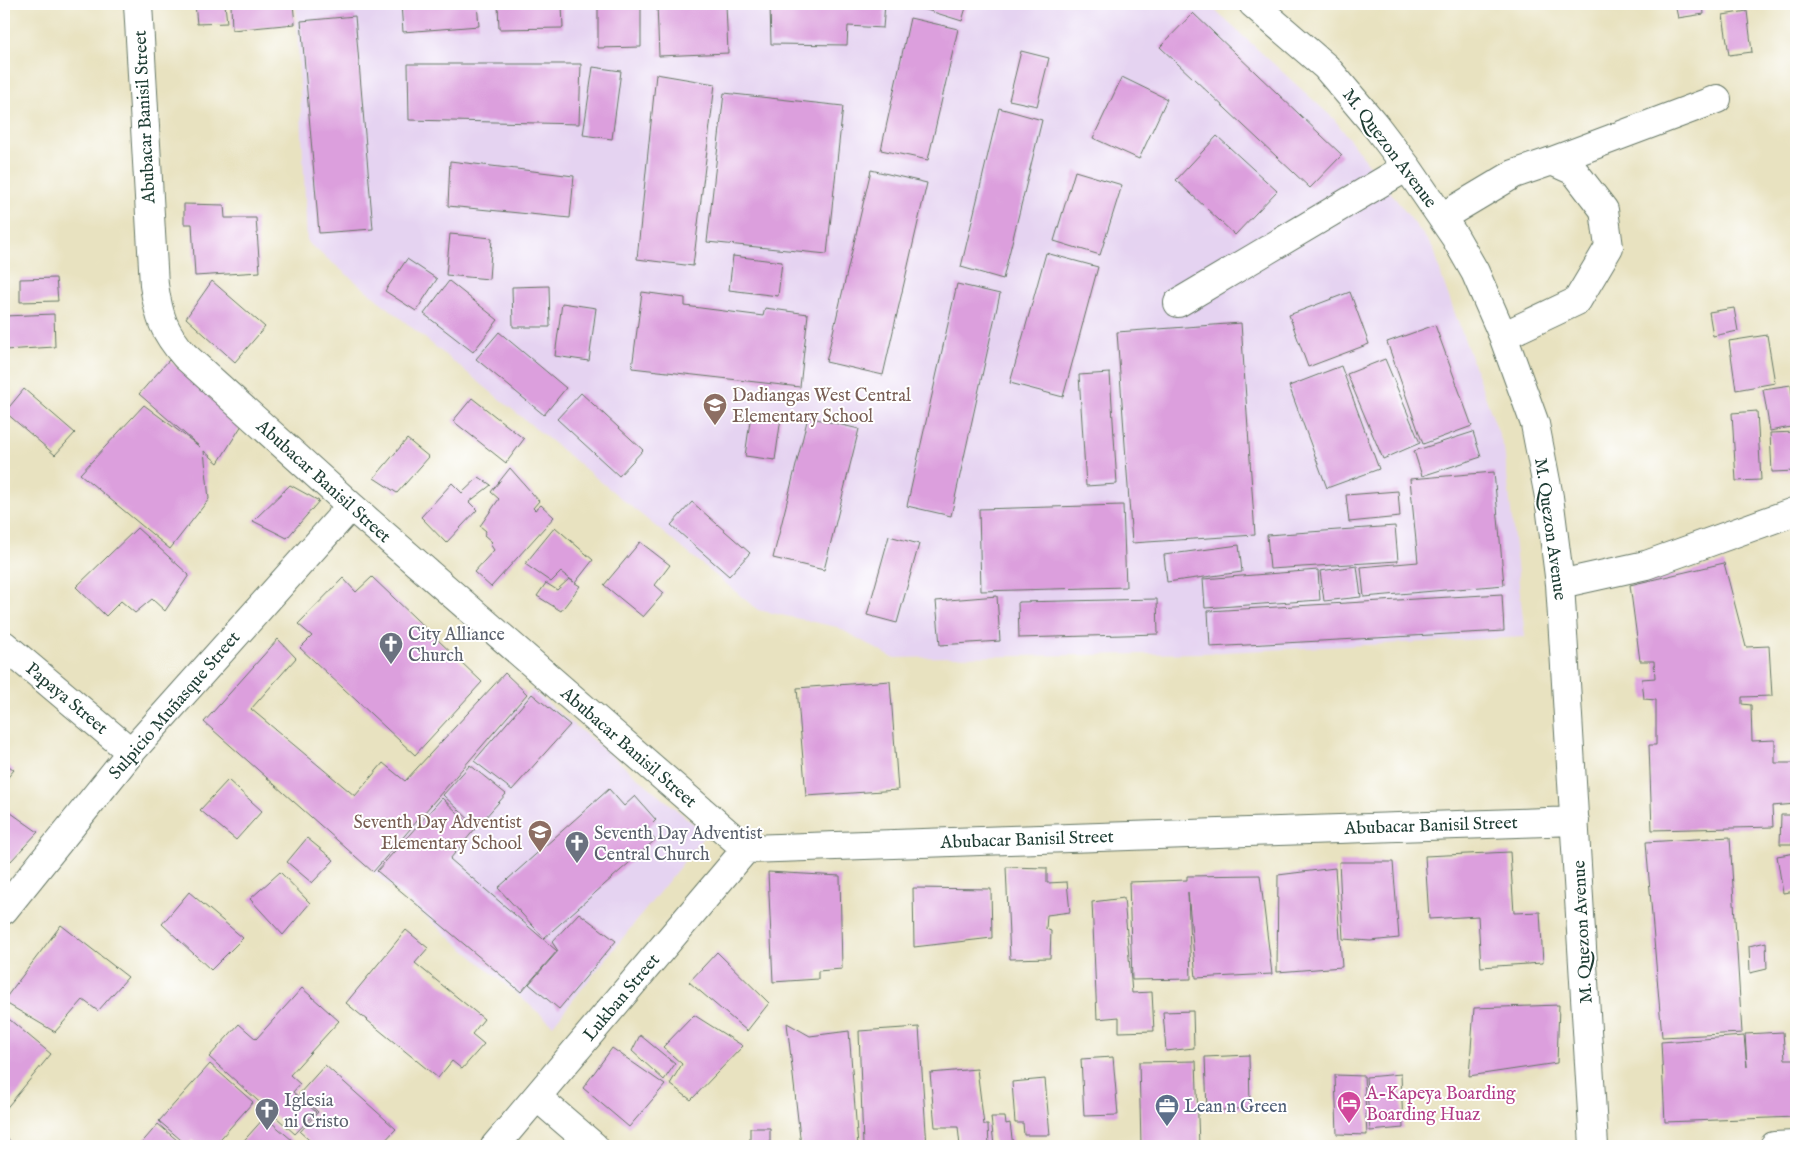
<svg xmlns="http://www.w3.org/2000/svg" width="1800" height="1150" font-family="'IM FELL English',serif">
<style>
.built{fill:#e5d3f1}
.building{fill:#dc9fdd}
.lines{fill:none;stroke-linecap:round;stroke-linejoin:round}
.minor-casing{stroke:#657765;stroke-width:30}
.minor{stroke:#fff;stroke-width:28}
.labels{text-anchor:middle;stroke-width:4;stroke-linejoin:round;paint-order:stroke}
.street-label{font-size:18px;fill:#1f3d34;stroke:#fff}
.education-label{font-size:18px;fill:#785e54;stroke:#fff;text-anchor:start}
.worship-label{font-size:18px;fill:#5b616d;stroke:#fff;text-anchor:start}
.hotel-label{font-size:18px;fill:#b23c85;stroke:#fff;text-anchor:start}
.service-label{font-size:18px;fill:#4e5e75;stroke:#fff;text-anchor:start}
</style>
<rect width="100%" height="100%" fill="#fff"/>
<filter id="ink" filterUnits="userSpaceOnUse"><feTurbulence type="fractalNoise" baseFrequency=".02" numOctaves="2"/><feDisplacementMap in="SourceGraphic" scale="10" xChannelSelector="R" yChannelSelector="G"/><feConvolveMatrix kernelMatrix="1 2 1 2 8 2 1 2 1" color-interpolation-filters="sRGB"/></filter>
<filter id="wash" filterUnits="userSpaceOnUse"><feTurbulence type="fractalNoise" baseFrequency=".0096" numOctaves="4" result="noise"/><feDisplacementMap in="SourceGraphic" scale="20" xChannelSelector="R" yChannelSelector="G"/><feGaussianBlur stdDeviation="1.12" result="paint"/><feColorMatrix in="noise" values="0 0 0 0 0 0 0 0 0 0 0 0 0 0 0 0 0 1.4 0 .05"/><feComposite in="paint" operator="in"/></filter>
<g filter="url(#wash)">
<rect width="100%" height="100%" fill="#e8e2c0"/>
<path class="built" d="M296 4H1208L1334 119 1434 249 1442 278 1504 448 1525 637 1204 653 893 658 837 627 758 610 307 242Z
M532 690 706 834 553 1025 373 872Z"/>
<g id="blocks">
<path class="building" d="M195 4H225L227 23 197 24Z
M231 4H293L295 24 232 30Z
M401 4H477L479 26 403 32Z
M498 4H562L563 28 499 29Z
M598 4H641V47L598 48Z
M657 4H726L728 53 659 56Z
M770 4H885L883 28 848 26 847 45 771 44Z
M918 4H967L962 21 917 7Z
M1675 4H1703L1704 14 1678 18Z
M1747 11 1752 52 1729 55 1723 15Z
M1193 13 1342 155 1310 188 1160 47Z
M355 16 373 229 319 233 301 21Z
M910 18 958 29 928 160 881 150Z
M1021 51 1049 58 1037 106 1009 100Z
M408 64H581L579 124 409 120Z
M593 67 621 71 612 139 583 135Z
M656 74 715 84 693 266 637 259Z
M1122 77 1167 99 1139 159 1093 138Z
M724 93 843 106 827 254 707 242Z
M999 108 1042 120 1003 279 961 267Z
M1217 136 1277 191 1235 235 1176 180Z
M450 161 574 176 570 218 448 206Z
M871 170 927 183 883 375 826 362Z
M1075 171 1122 185 1100 255 1054 241Z
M184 204 224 205 225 218H256L260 272 195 276 192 224H184Z
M450 234 492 238 489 279 446 275Z
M1046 253 1098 267 1063 397 1010 383Z
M733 256 782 262 778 296 729 290Z
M407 259 437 279 416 311 385 291Z
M56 278 58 301 20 302V279Z
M212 281 265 327 235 362 186 318Z
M449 281 498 320 473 352 424 314Z
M957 284 1000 294 951 516 907 506Z
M549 286 550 327H513L512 287Z
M642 292 685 298V306L763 316 765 308 808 314 800 387 632 368Z
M1350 292 1369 344 1308 367 1289 315Z
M562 303 596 308 589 361 555 356Z
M1734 308 1738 331 1713 336 1709 312Z
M54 314 55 347 4 350V316Z
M1241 323 1255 535 1132 543 1117 332Z
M1435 325 1472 426 1423 444 1387 342Z
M499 332 566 388 544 415 476 359Z
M1767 335 1775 383 1736 390 1729 341Z
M1385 359 1420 443 1383 459 1347 374Z
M169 360 242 425 218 463 204 451 209 499 170 549 80 474 144 405 200 447 139 394Z
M1341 366 1379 469 1327 488 1289 386Z
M1110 373 1117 484 1086 486 1079 375Z
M1791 385 1796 426 1770 431 1763 389Z
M24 389 75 433 55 455 5 412Z
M581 393 643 450 619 476 557 419Z
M472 398 524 439 506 463 453 421Z
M1757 411 1761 480 1736 481 1732 413Z
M751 414 781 418 775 460 745 456Z
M808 417 859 429 824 570 773 558Z
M1473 432 1481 457 1422 476 1414 451Z
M1796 432V471L1772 472 1770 433Z
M407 439 429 457 397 493 374 478Z
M510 468 539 501 533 508 535 510 541 505 554 517 491 587 474 572 494 550 490 544 492 542 484 535 486 531 480 526 499 499 491 492Z
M1494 472 1504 585 1364 597 1361 567 1418 562 1410 479Z
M479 477 491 485 469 502 477 510 446 543 421 517 452 483 462 493Z
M290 485 319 501 287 538 253 521Z
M1398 491 1400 517 1349 522 1346 495Z
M692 502 750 553 729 576 671 525Z
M1123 505 1126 587 981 591 979 509Z
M1395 526 1398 561 1270 569 1267 535Z
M555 527 593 560 575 583 580 586 561 611 537 596 546 583 557 590 569 579 574 582 561 572 551 582 525 564Z
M137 528 189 575 165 611 152 599 135 613 121 601 106 616 76 587Z
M889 536 919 544 897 623 867 615Z
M640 542 670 565 655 585 664 593 643 617 604 585Z
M1239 545 1242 572 1167 582 1164 555Z
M1724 563 1746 647 1769 646 1772 696 1742 697V704L1751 705 1752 741 1775 740V763H1796V804L1772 806 1773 827 1652 830 1649 745H1656V700L1644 699 1642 679 1655 678 1654 661H1640L1630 585Z
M1357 566 1361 597 1324 601 1320 571Z
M1318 570 1320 600 1205 608 1203 579Z
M372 577 482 682 415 755 300 648 312 636 298 624 343 578 356 592Z
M1502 594 1504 631 1210 647 1208 611Z
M997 596 1000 641 940 645 936 601Z
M1157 599 1158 634 1019 638 1018 602Z
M278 639 296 658 251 709 355 796 383 763 405 781 505 673 527 694 373 872 204 722Z
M890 681 898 790 806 796 797 688Z
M532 694 570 725 512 790 474 761Z
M4 762 14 770 4 782Z
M470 765 506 794 477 827 443 795Z
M228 780 262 811 236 840 200 810Z
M609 789 624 806 635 796 656 820 646 830 655 840 544 938 498 888Z
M442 798 475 829 450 859 557 951 521 992 377 871Z
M4 808 38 832 11 861 4 855Z
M1781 815H1796V844H1780Z
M1730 837 1742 1033 1662 1037 1646 842Z
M307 838 334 860 312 883 287 862Z
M1510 852 1514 913 1540 912 1543 963 1481 967 1478 916 1429 919 1425 856Z
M1796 853V891L1783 893 1777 856Z
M1339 862H1393L1399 938 1370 941 1343 939Z
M1006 867 1047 868V883L1067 882 1070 912 1047 915 1046 929 1051 931 1050 958 1010 959Z
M1335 868 1342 967 1277 972 1278 875Z
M280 872 310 903 283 935 250 899Z
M768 872 840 876 842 969 818 971V979L773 982Z
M1260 875 1272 974 1196 978 1188 892 1191 979 1132 980 1129 882 1187 880V876Z
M913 888 991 889 992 938 914 947Z
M189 892 243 938 211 970 162 924Z
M1124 898 1132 993 1152 992 1154 1031 1119 1032V1017L1097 1019 1092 902Z
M579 913 616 941 559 1009 529 984 558 951 552 942Z
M61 925 128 977 98 1011 83 1000 55 1032 4 1002V1000Z
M406 930 428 948 415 963 484 1019 472 1034 484 1044 462 1069 452 1061 438 1078 346 1003Z
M1766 942 1767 969 1750 973 1749 946Z
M717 952 769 1003 747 1031 689 982Z
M302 988 339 1021 290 1075 300 1084 293 1092 316 1112 295 1134 209 1057 239 1024 256 1039Z
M1559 1005 1557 1063 1469 1076 1474 1008Z
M1193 1011 1194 1048 1166 1051 1163 1012Z
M4 1015 51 1054 4 1111Z
M694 1015 743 1046 691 1100 670 1084 682 1064 663 1047Z
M787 1023 810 1036 849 1031 858 1146H801Z
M919 1027 927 1146H863L859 1031Z
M1783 1032 1785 1059H1796V1117L1665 1122 1661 1042 1744 1036 1747 1067 1745 1034Z
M640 1035 675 1064 664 1080 632 1051Z
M612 1048 665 1085 629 1127 583 1088Z
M1249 1055 1250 1108 1207 1111 1205 1057Z
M1113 1057 1118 1115 1084 1116 1081 1059Z
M1196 1061 1199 1146H1141L1139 1062Z
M210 1064 253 1102 214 1146H200L192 1140 188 1146 159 1121Z
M325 1065 396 1129 380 1146H316L300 1132 318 1112 299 1094Z
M977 1069 984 1125H988L989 1146H960L958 1127H935L930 1073Z
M1401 1074 1403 1128 1370 1131 1366 1077Z
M1335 1075 1364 1076 1367 1135 1337 1134Z
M1045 1079 1050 1135H1024L1023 1123H1015L1012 1082Z
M265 1117 299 1146H239Z
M991 1117H1005L1006 1124 1010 1123 1013 1146H994Z
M158 1124 184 1146H139Z
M750 1128H770V1146H750Z
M4 1136 16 1146H4Z"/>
</g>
</g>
<g filter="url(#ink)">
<use href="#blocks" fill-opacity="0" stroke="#657765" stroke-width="1"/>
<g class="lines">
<defs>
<path id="minor" d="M138 4 154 285C159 317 163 331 185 356L351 506 746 849 1575 821
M1253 4 1326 67 1375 125 1407 167 1455 237 1475 272 1503 336 1535 424 1549 497 1560 584 1594 1146
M1552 161 1717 99
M1442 217 1514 174 1552 161 1574 171 1604 210 1609 247 1577 301 1503 336
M1178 303 1407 167
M1560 584 1646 565 1796 511
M4 645 131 752
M4 910 131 752 351 506
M537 1097 594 1146
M495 1146 746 849
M1774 1146 1796 1145"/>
</defs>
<use href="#minor" class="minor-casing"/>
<use href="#minor" class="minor"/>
</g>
</g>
<defs>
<symbol id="school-pin" viewBox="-11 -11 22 30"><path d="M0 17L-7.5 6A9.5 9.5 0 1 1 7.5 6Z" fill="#8d6e63" stroke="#fff"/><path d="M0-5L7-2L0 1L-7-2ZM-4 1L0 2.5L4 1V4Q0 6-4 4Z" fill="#fff"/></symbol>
<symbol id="church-pin" viewBox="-11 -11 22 30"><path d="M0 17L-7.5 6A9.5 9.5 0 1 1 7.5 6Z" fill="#6b7280" stroke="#fff"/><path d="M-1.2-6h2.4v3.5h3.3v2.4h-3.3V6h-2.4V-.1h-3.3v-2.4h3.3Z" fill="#fff"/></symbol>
<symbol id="hotel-pin" viewBox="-11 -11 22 30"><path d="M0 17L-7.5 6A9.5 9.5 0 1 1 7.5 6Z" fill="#d1479c" stroke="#fff"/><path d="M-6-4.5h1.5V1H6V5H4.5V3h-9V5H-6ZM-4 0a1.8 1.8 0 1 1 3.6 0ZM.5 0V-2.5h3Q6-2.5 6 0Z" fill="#fff"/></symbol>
<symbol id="office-pin" viewBox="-11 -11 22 30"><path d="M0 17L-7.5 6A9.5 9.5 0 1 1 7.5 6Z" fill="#5c6f8a" stroke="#fff"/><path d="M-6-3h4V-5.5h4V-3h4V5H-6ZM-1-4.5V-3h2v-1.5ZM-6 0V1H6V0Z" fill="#fff"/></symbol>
</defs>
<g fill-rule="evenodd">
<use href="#school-pin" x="701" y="391" width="28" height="38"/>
<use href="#church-pin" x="377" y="630" width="28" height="38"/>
<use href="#school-pin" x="526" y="818" width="28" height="38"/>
<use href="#church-pin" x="563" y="829" width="28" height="38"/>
<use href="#hotel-pin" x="1335" y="1089" width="28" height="38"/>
<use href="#office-pin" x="1153" y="1092" width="28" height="38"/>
<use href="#church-pin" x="253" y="1096" width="28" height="38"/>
</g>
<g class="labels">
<g class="street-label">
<text transform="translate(144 117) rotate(-93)" y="6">Abubacar Banisil Street</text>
<text transform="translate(1390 148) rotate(53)" y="6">M. Quezon Avenue</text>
<text transform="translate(324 481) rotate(42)" y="6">Abubacar Banisil Street</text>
<text transform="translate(1551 529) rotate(82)" y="6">M. Quezon Avenue</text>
<text transform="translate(67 698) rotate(40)" y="6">Papaya Street</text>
<text transform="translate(174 705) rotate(-49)" y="6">Sulpicio Muñasque Street</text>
<text transform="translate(629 747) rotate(41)" y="6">Abubacar Banisil Street</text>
<text transform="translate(1431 825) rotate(-2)" y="6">Abubacar Banisil Street</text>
<text transform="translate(1027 839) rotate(-2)" y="6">Abubacar Banisil Street</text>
<text transform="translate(1582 932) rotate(-93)" y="6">M. Quezon Avenue</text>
<text transform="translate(621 997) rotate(-50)" y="6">Lukban Street</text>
</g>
<g class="education-label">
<text x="732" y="401">Dadiangas West Central<tspan x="732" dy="21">Elementary School</tspan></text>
<text x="522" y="828" text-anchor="end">Seventh Day Adventist<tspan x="522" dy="21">Elementary School</tspan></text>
</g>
<g class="worship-label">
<text x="408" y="640">City Alliance<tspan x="408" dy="21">Church</tspan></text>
<text x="594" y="839">Seventh Day Adventist<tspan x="594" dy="21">Central Church</tspan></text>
<text x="284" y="1106">Iglesia<tspan x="284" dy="21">ni Cristo</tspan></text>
</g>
<g class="hotel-label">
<text x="1366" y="1099">A-Kapeya Boarding<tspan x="1366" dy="21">Boarding Huaz</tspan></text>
</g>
<g class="service-label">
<text x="1184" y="1112">Lean n Green</text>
</g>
</g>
<rect width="1800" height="1150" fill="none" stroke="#fff" stroke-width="20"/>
</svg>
